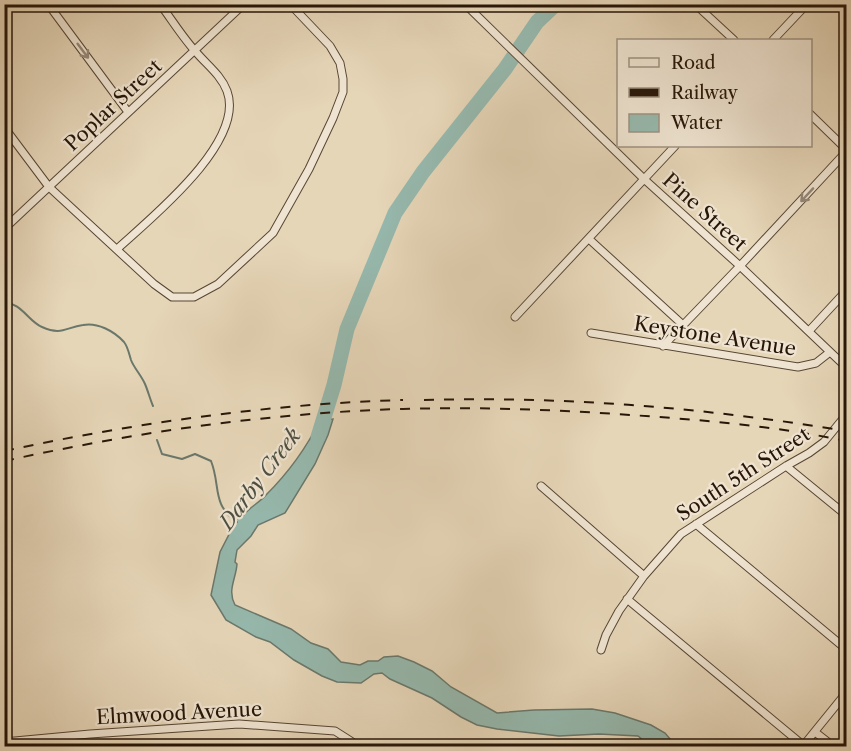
<svg xmlns="http://www.w3.org/2000/svg" width="851" height="751" font-family="'Libre Caslon Text',serif">
<style>
.water{fill:#96b9ae;stroke:#6a786c;stroke-width:1.5}
.lines{fill:none;stroke-linecap:round;stroke-linejoin:round}
.stream{stroke:#6a786c;stroke-width:2}
.river{stroke:#96b9ae;stroke-width:15}
.minor-casing{stroke:#574634;stroke-width:9}
.minor{stroke:#efe4d1;stroke-width:7}
.rail{stroke:#271608;stroke-width:2;stroke-dasharray:10 10;stroke-linecap:butt}
.oneway{stroke:#958777}
.labels{text-anchor:middle;stroke-width:4.5;stroke-linejoin:round;paint-order:stroke}
.street-label{font-size:20px;fill:#271608;stroke:#efe4d1}
.water-label{font-size:21px;font-style:italic;fill:#4e4f42;stroke:#efe4d1}
</style>
<rect width="100%" height="100%" fill="#e6d6b8"/>
<filter id="stains"><feTurbulence type="fractalNoise" baseFrequency=".00333" numOctaves="4"/><feColorMatrix values="0 0 0 0 .2 0 0 0 0 .09 0 0 0 0 .02 0 0 0 .5 -.17"/></filter>
<radialGradient id="worn" r=".72"><stop offset=".6" stop-color="#630" stop-opacity="0"/><stop offset="1" stop-color="#630" stop-opacity=".3"/></radialGradient>
<path class="water" d="M333 419 328 435 315 464 285 513 258 525 251 536 237 550 235 562 237 564C236 579 227 590 235 605L291 629 311 643 328 649 341 662 360 665 368 661H378L384 657 398 656 414 662 432 671 451 687 497 713 534 710 592 709 615 713 651 725 665 733 671 740 672 746H650L638 736 599 734 559 736 497 729 477 725 461 717 432 698 390 679 382 673 374 674 361 683 337 682 322 676 294 660 270 642 256 637 226 620 211 595 220 552 238 517H242C247 509 259 503 266 495 289 472 306 449 320 420Z"/>
<g class="lines">
<path class="stream" d="M4 303C21 302 28 321 42 327 62 336 66 327 83 325 97 322 114 331 124 342 128 347 129 354 131 360 134 368 141 375 145 384 148 391 150 399 153 406
M157 440 162 454 182 459 195 454 211 461C221 486 211 504 237 522"/>
<path class="river" d="M318 437 334 385 347 329 395 213 423 172 505 69 537 22 556 4"/>
<defs>
<path id="minor" d="M48 4 128 112
M465 4 644 179 740 266 846 367
M695 4 734 40
M773 40 807 4
M810 114 846 149
M4 127 49 187 154 284 172 297H194L218 284 273 233 309 169 333 118 343 92V79L340 63 330 46 290 4
M4 229 244 4
M589 239 683 325
M117 249C151 218 246 142 227 91 221 75 207 65 196 52 183 38 172 20 160 4
M515 317 675 146
M809 331 846 291
M591 333 798 367 816 363 830 352
M663 346 740 266 846 152
M786 466 846 515
M541 486 644 576
M696 524 846 649
M627 599 804 746
M601 650 606 635 619 611 644 576 681 534 786 466 809 453 824 442 846 415
M815 732 833 746
M4 742 90 734 239 724 335 731 357 745 423 746
M803 746 846 693"/>
</defs>
<use href="#minor" class="minor-casing"/>
<use href="#minor" class="minor"/>
<path class="rail" d="M424 400C565 396 707 408 846 431
M4 451C136 423 268 404 403 400
M4 461C102 440 200 423 300 415 410 405 520 407 631 415 702 420 776 426 846 441"/>
</g>
<defs><path id="oneway-shaft" d="M-6 0H5M1.5-3L5.5 0L1.5 3" fill="none" stroke-width="1.6" stroke-linecap="round" stroke-linejoin="round" transform="scale(1.5)"/></defs>
<g class="oneway">
<use href="#oneway-shaft" transform="translate(83 51) rotate(53)"/>
<use href="#oneway-shaft" transform="translate(807 195) rotate(133)"/>
</g>
<g class="labels">
<g class="street-label">
<text transform="translate(113 105) rotate(-43)" y="7">Poplar Street</text>
<text transform="translate(705 212) rotate(42)" y="7">Pine Street</text>
<text transform="translate(715 336) rotate(9)" y="7">Keystone Avenue</text>
<text transform="translate(743 474) rotate(-33)" y="7">South 5th Street</text>
<text transform="translate(179 713) rotate(-3)" y="7">Elmwood Avenue</text>
</g>
<g class="water-label">
<text transform="translate(260 479) rotate(-53)" y="7">Darby Creek</text>
</g>
</g>
<rect width="851" height="751" fill="none" stroke="#e6d6b8" stroke-width="24"/>
<rect x="6" y="6" width="839" height="739" fill="none" stroke="#271608" stroke-width="3"/>
<rect x="12" y="12" width="827" height="727" fill="none" stroke="#271608" stroke-width="1.5"/>
<rect x="617" y="39" width="195" height="108" fill="#efe4d1" stroke="#9f9281" stroke-width="1.5"/>
<rect x="629" y="58" width="30" height="9" fill="#efe4d1" stroke="#9f9281" stroke-width="1.5"/>
<text x="671" y="69" font-size="18" fill="#271608">Road</text>
<rect x="629" y="88" width="30" height="9" fill="#271608" stroke="#9f9281" stroke-width="1.5"/>
<text x="671" y="99" font-size="18" fill="#271608">Railway</text>
<rect x="629" y="114" width="30" height="18" fill="#96b9ae" stroke="#9f9281" stroke-width="1.5"/>
<text x="671" y="129" font-size="18" fill="#271608">Water</text>
<rect width="100%" height="100%" filter="url(#stains)"/>
<rect width="100%" height="100%" fill="url(#worn)"/>
</svg>
